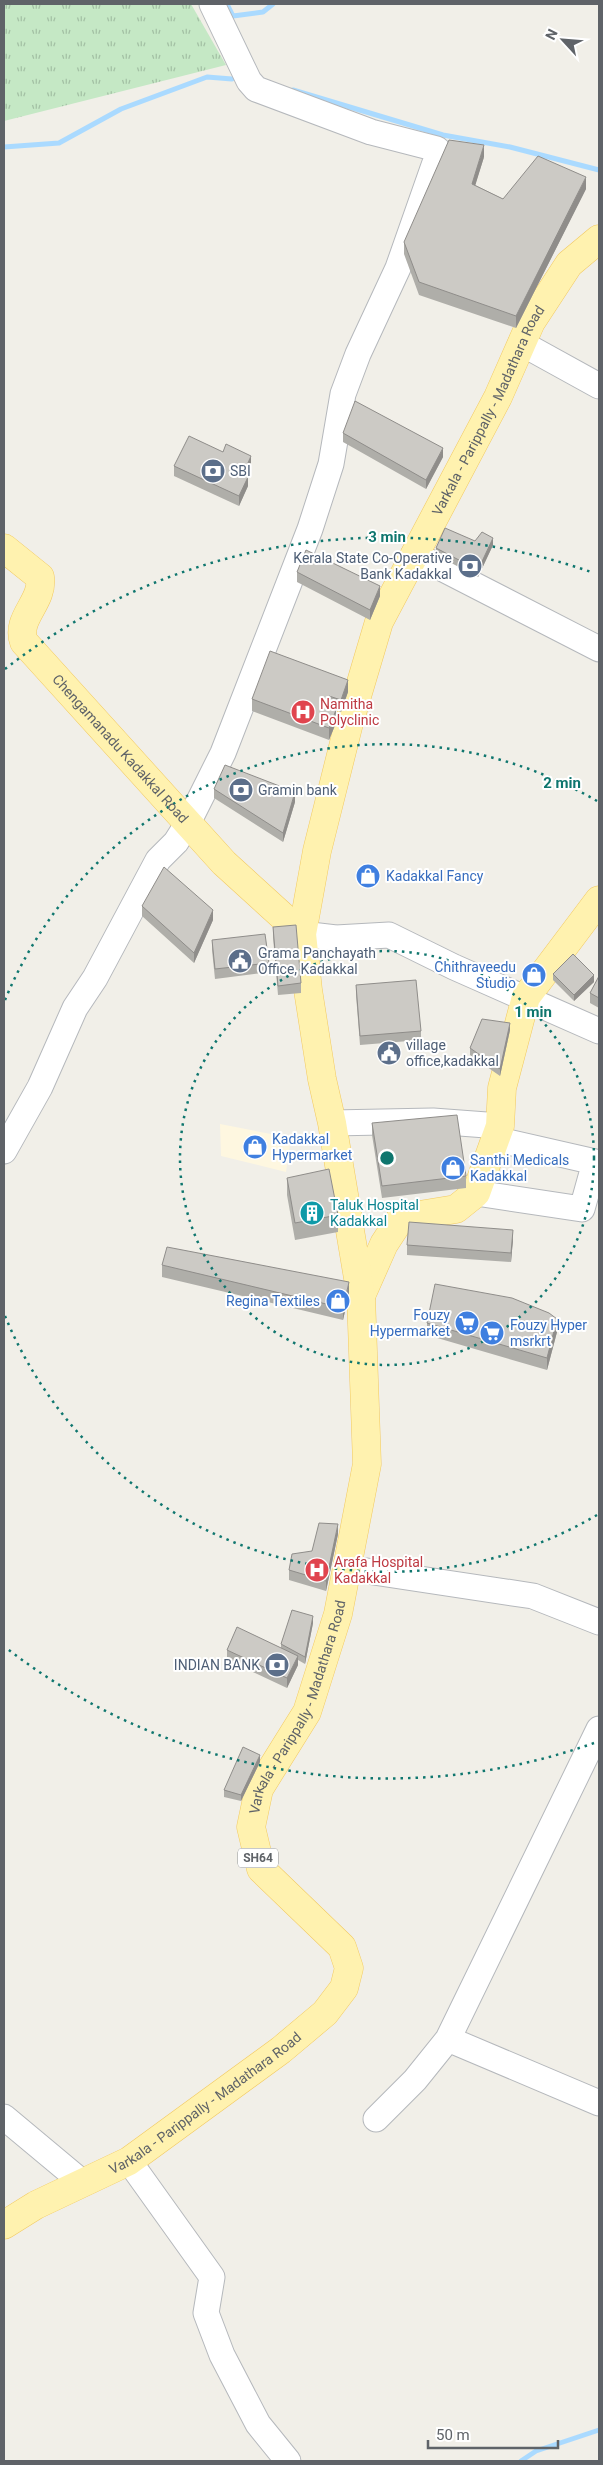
<svg xmlns="http://www.w3.org/2000/svg" width="603" height="2465" font-family="Roboto,sans-serif">
<style>
.commercial{fill:#fef7e0}
.grass{fill:url(#grass-tufts)}
.lines{fill:none;stroke-linecap:round;stroke-linejoin:round}
.stream{stroke:#aadaff;stroke-width:5}
.minor-casing{stroke:#b5b8bc;stroke-width:27}
.major-casing{stroke:#f2c960;stroke-width:29}
.minor{stroke:#fff;stroke-width:25}
.major{stroke:#fff2af;stroke-width:28}
.wall{fill:#afaea9}
.shaded-wall{fill:#8f8d8a}
.building{fill:#cccac5;stroke:#8f8d8a}
.ring{fill:none;stroke:#0f766e;stroke-width:2.5;stroke-dasharray:2.5 5}
.labels{text-anchor:middle;stroke-width:4;stroke-linejoin:round;paint-order:stroke}
.shield{fill:#fff;stroke:#8f9295;stroke-width:1}
.shield-label{font-size:12px;font-weight:bold;fill:#5f6368}
.street-label{font-size:14px;fill:#5f6368;stroke:#fff}
.service-label{font-size:14px;fill:#4e5e75;stroke:#fff;text-anchor:start}
.health-label{font-size:14px;fill:#be3a42;stroke:#fff;text-anchor:start}
.shop-label{font-size:14px;fill:#366cbe;stroke:#fff;text-anchor:start}
.culture-label{font-size:14px;fill:#0d838f;stroke:#fff;text-anchor:start}
.centre{fill:#0f766e;stroke:#fff;stroke-width:2.5}
.ring-label{font-size:15px;text-anchor:middle;font-weight:bold;fill:#0f766e;stroke:#fff;stroke-width:4;stroke-linejoin:round;paint-order:stroke}
</style>
<defs>
<pattern id="grass-tufts" width="24" height="20" patternUnits="userSpaceOnUse" patternTransform="scale(1.25)"><rect width="24" height="20" fill="#c5e8c5"/><path d="M3 7l-1-3M5 7V3M7 7l1-3M15 17l-1-3M17 17v-4M19 17l1-3" fill="none" stroke="#a3c0a4"/></pattern>
</defs>
<rect width="100%" height="100%" fill="#f1efe8"/>
<path class="commercial" d="M220 1124 291 1138 286 1172 221 1156Z"/>
<path class="grass" d="M4 4H191L226 65 4 121Z"/>
<g class="lines">
<path class="stream" d="M227 4 233 16 263 12 273 4
M293 90 443 135 510 147 599 170
M4 147 59 143 121 109 207 77 232 79
M521 2461 536 2451 599 2430"/>
<defs>
<path id="minor" d="M521 343 599 386
M414 554 599 649
M302 934 336 938 389 935 454 967 599 1031
M332 1123 433 1121 500 1126
M4 1151 40 1087 75 1008 95 978 158 860 176 842 188 823 223 753 310 529 331 464 343 394 358 354 398 268 437 157V149L371 132 256 89 249 81 212 4
M476 1193 582 1209 595 1162 495 1139
M347 1568 533 1596 599 1622
M448 2039 599 2103
M4 2117 83 2183
M376 2119 415 2080 448 2039 599 1729
M129 2161 212 2277 206 2313 222 2355 258 2424 288 2461"/>
<g id="major">
<path id="s1" d="M4 548 40 577C44 602 15 618 24 642L224 863 302 934"/>
<path d="M361 1296 384 1244 401 1218 456 1209 476 1193 500 1126 502 1088 526 997 599 900"/>
<path id="s2" d="M4 2225 36 2205 129 2161 281 2050 325 2013 344 1988 349 1968 342 1947 261 1869 251 1827 259 1789 307 1712 338 1614 367 1464 361 1296 332 1123 322 1079 308 990 302 934 317 851 349 723 379 622 498 397 531 322 569 264 599 239"/>
</g>
</defs>
<use href="#minor" class="minor-casing"/>
<use href="#major" class="major-casing"/>
<use href="#minor" class="minor"/>
<use href="#major" class="major"/>
</g>
<path class="wall" d="M484 157 475 185 503 199 586 189 516 328 419 295 404 254V242Z
M343 433 443 457 426 489 343 442Z
M251 465 247 476 248 486 239 506 174 476V466Z
M475 541 493 545 478 577 436 555V548Z
M297 572 380 596 370 620 297 582Z
M348 692 341 712 336 710V723L329 740 252 711V699Z
M214 789 295 802 283 842 214 798Z
M142 906 213 920 194 963 142 916Z
M273 927 301 983V993L278 995 273 937Z
M212 940 269 963V972L215 979 212 950Z
M553 974 594 982 574 1001 553 980Z
M599 976V1008L590 1003V993Z
M356 985 421 1031V1040L360 1045 356 995Z
M510 1030 500 1076 470 1055V1048Z
M372 1123 466 1176V1188L382 1198 372 1135Z
M287 1178 338 1215V1232L295 1240 287 1195Z
M513 1239 511 1262 407 1255V1245Z
M162 1265 349 1294 343 1320 162 1277Z
M427 1323 557 1332 547 1370 427 1335Z
M338 1534 326 1591 289 1580V1570Z
M313 1623 305 1664 298 1660V1665L287 1688 227 1660V1650L281 1648V1644Z
M260 1762 241 1801 224 1797V1790Z"/>
<path class="shaded-wall" d="M484 145V157L472 196V184Z
M586 177V189L516 328V316Z
M443 448V457L426 489V480Z
M251 456V465L243 484V474Z
M248 477V486L239 506V496Z
M493 538V545L478 577V570Z
M380 586V596L370 620V610Z
M348 680V692L341 712V700Z
M329 696V708L325 706Z
M336 710V723L329 740V728Z
M295 792V802L283 842V833Z
M213 910V920L194 963V953Z
M594 975V982L574 1001V995Z
M510 1023V1030L500 1076V1069Z
M513 1230V1239L511 1262V1253Z
M349 1282V1294L343 1320V1308Z
M557 1319V1332L547 1370V1358Z
M338 1524V1534L326 1591V1581Z
M313 1616V1623L305 1664V1657Z
M298 1656V1665L287 1688V1678Z
M260 1755V1762L241 1801V1795Z"/>
<path class="building" d="M449 140 484 145 472 184 503 199 538 156 586 177 516 316 419 282 404 242Z
M355 401 443 448 426 480 343 433Z
M189 436 223 452 226 444 251 456 243 474 248 477 239 496 174 466Z
M445 528 475 541 482 532 493 538 478 570 436 548Z
M306 550 380 586 370 610 297 572Z
M270 651 348 680 341 700 329 696 325 706 336 710 329 728 252 699Z
M225 765 295 792 283 833 214 789Z
M164 867 213 910 194 953 142 906Z
M296 925 301 983 278 986 273 927Z
M265 934 269 963 215 969 212 940Z
M573 954 594 975 574 995 553 974Z
M599 976V998L590 993Z
M416 980 421 1031 360 1036 356 985Z
M482 1019 510 1023 500 1069 470 1048Z
M457 1115 466 1176 382 1186 372 1123Z
M329 1169 338 1215 295 1223 287 1178Z
M409 1222 513 1230 511 1253 407 1245Z
M167 1247 349 1282 343 1308 162 1265Z
M435 1284 512 1298 549 1313 557 1319 547 1358 427 1323Z
M319 1523 338 1524 326 1581 289 1570 292 1554 312 1551Z
M292 1610 313 1616 305 1657 281 1644Z
M237 1627 298 1656 287 1678 227 1650Z
M243 1747 260 1755 241 1795 224 1790Z"/>
<g class="ring">
<circle cx="387" cy="1158" r="207"/>
<path d="M597 1515A414 414 0 0 1 5 1316M5 1000A414 414 0 0 1 597 801"/>
<path d="M594 1743A621 621 0 0 1 5 1647M5 669A621 621 0 0 1 594 573"/>
</g>
<defs>
<symbol id="bank-disc" viewBox="-11 -11 22 22"><circle r="9.5" fill="#5c6f8a" stroke="#fff"/><path d="M-6-4H6V4H-6ZM0-2.3a2.3 2.3 0 1 0 0 4.6a2.3 2.3 0 1 0 0-4.6Z" fill="#fff"/></symbol>
<symbol id="hospital-disc" viewBox="-11 -11 22 22"><circle r="9.5" fill="#e0444e" stroke="#fff"/><path d="M-5-5h3v3.5h4V-5h3V5h-3V1.5h-4V5h-3Z" fill="#fff"/></symbol>
<symbol id="shop-disc" viewBox="-11 -11 22 22"><circle r="9.5" fill="#3f7fe0" stroke="#fff"/><path d="M-5-2.5h2.3a2.7 3.5 0 0 1 5.4 0H5L5.5 6h-11ZM-1.5-2.5h3a1.5 2.3 0 0 0-3 0Z" fill="#fff"/></symbol>
<symbol id="civic-disc" viewBox="-11 -11 22 22"><circle r="9.5" fill="#5c6f8a" stroke="#fff"/><path d="M-.6-6.5H3V-4.5H.6V-3L4-1V1h2V6H-6V1h2V-1L-.6-3ZM-1.2 2.5V6h2.4V2.5Z" fill="#fff"/></symbol>
<symbol id="building-disc" viewBox="-11 -11 22 22"><circle r="9.5" fill="#0f9aa8" stroke="#fff"/><path d="M-4-6H4V6H1V3H-1V6H-4ZM-2.5-4.3h1.7v1.8h-1.7ZM.8-4.3h1.7v1.8H.8ZM-2.5-1h1.7V.8h-1.7ZM.8-1h1.7V.8H.8Z" fill="#fff"/></symbol>
<symbol id="supermarket-disc" viewBox="-11 -11 22 22"><circle r="9.5" fill="#3f7fe0" stroke="#fff"/><path d="M-6-5.5h2.5l.6 2H6L4.5 2H-2.5L-4.4-4H-6ZM-1.5 3.2a1.3 1.3 0 1 0 .1 0ZM3 3.2a1.3 1.3 0 1 0 .1 0Z" fill="#fff"/></symbol>
</defs>
<g fill-rule="evenodd">
<use href="#bank-disc" x="199" y="457" width="28" height="28"/>
<use href="#bank-disc" x="456" y="552" width="28" height="28"/>
<use href="#hospital-disc" x="289" y="698" width="28" height="28"/>
<use href="#bank-disc" x="227" y="776" width="28" height="28"/>
<use href="#shop-disc" x="354" y="862" width="28" height="28"/>
<use href="#civic-disc" x="226" y="947" width="28" height="28"/>
<use href="#shop-disc" x="520" y="961" width="28" height="28"/>
<use href="#civic-disc" x="375" y="1039" width="28" height="28"/>
<use href="#shop-disc" x="241" y="1133" width="28" height="28"/>
<use href="#shop-disc" x="439" y="1154" width="28" height="28"/>
<use href="#building-disc" x="298" y="1199" width="28" height="28"/>
<use href="#shop-disc" x="324" y="1287" width="28" height="28"/>
<use href="#supermarket-disc" x="453" y="1309" width="28" height="28"/>
<use href="#supermarket-disc" x="478" y="1319" width="28" height="28"/>
<use href="#hospital-disc" x="303" y="1556" width="28" height="28"/>
<use href="#bank-disc" x="263" y="1651" width="28" height="28"/>
</g>
<g class="labels">
<rect class="shield" x="238" y="1848.5" width="40" height="19" rx="4"/>
<g class="shield-label">
<text x="258" y="1862">SH64</text>
</g>
<g class="street-label">
<text dy="5" stroke="none"><textPath href="#s2" startOffset="2096">Varkala - Parippally - Madathara Road</textPath></text>
<text dy="5" stroke="none"><textPath href="#s1" startOffset="259">Chengamanadu Kadakkal Road</textPath></text>
<text dy="5" stroke="none"><textPath href="#s2" startOffset="746">Varkala - Parippally - Madathara Road</textPath></text>
<text dy="5" stroke="none"><textPath href="#s2" startOffset="236">Varkala - Parippally - Madathara Road</textPath></text>
</g>
<g class="service-label">
<text x="230" y="476">SBI</text>
<text x="452" y="563" text-anchor="end">Kerala State Co-Operative<tspan x="452" dy="16">Bank Kadakkal</tspan></text>
<text x="258" y="795">Gramin bank</text>
<text x="258" y="958">Grama Panchayath<tspan x="258" dy="16">Office, Kadakkal</tspan></text>
<text x="406" y="1050">village<tspan x="406" dy="16">office,kadakkal</tspan></text>
<text x="260" y="1670" text-anchor="end">INDIAN BANK</text>
</g>
<g class="health-label">
<text x="320" y="709">Namitha<tspan x="320" dy="16">Polyclinic</tspan></text>
<text x="334" y="1567">Arafa Hospital<tspan x="334" dy="16">Kadakkal</tspan></text>
</g>
<g class="shop-label">
<text x="386" y="881">Kadakkal Fancy</text>
<text x="516" y="972" text-anchor="end">Chithraveedu<tspan x="516" dy="16">Studio</tspan></text>
<text x="272" y="1144">Kadakkal<tspan x="272" dy="16">Hypermarket</tspan></text>
<text x="470" y="1165">Santhi Medicals<tspan x="470" dy="16">Kadakkal</tspan></text>
<text x="320" y="1306" text-anchor="end">Regina Textiles</text>
<text x="450" y="1320" text-anchor="end">Fouzy<tspan x="450" dy="16">Hypermarket</tspan></text>
<text x="510" y="1330">Fouzy Hyper<tspan x="510" dy="16">msrkrt</tspan></text>
</g>
<g class="culture-label">
<text x="330" y="1210">Taluk Hospital<tspan x="330" dy="16">Kadakkal</tspan></text>
</g>
</g>
<circle cx="387" cy="1158" r="8" class="centre"/>
<g class="ring-label">
<text x="387" y="542">3 min</text>
<text x="562" y="788">2 min</text>
<text x="533" y="1017">1 min</text>
</g>
<rect width="603" height="2465" fill="none" stroke="#5f6368" stroke-width="10"/>
<g transform="translate(563 40) rotate(296)" stroke="#ffffff" stroke-width="4" paint-order="stroke">
<path d="M0-4L9 19L0 12L-9 19Z" fill="#5f6368"/>
<text y="-8" font-size="14" font-weight="bold" text-anchor="middle" fill="#5f6368">N</text>
</g>
<path d="M428 2440v8h130v-8" fill="none" stroke="#5f6368" stroke-width="2.5"/>
<text x="436" y="2440" font-size="15" fill="#5f6368" stroke="#ffffff" stroke-width="4" paint-order="stroke">50 m</text>
</svg>
